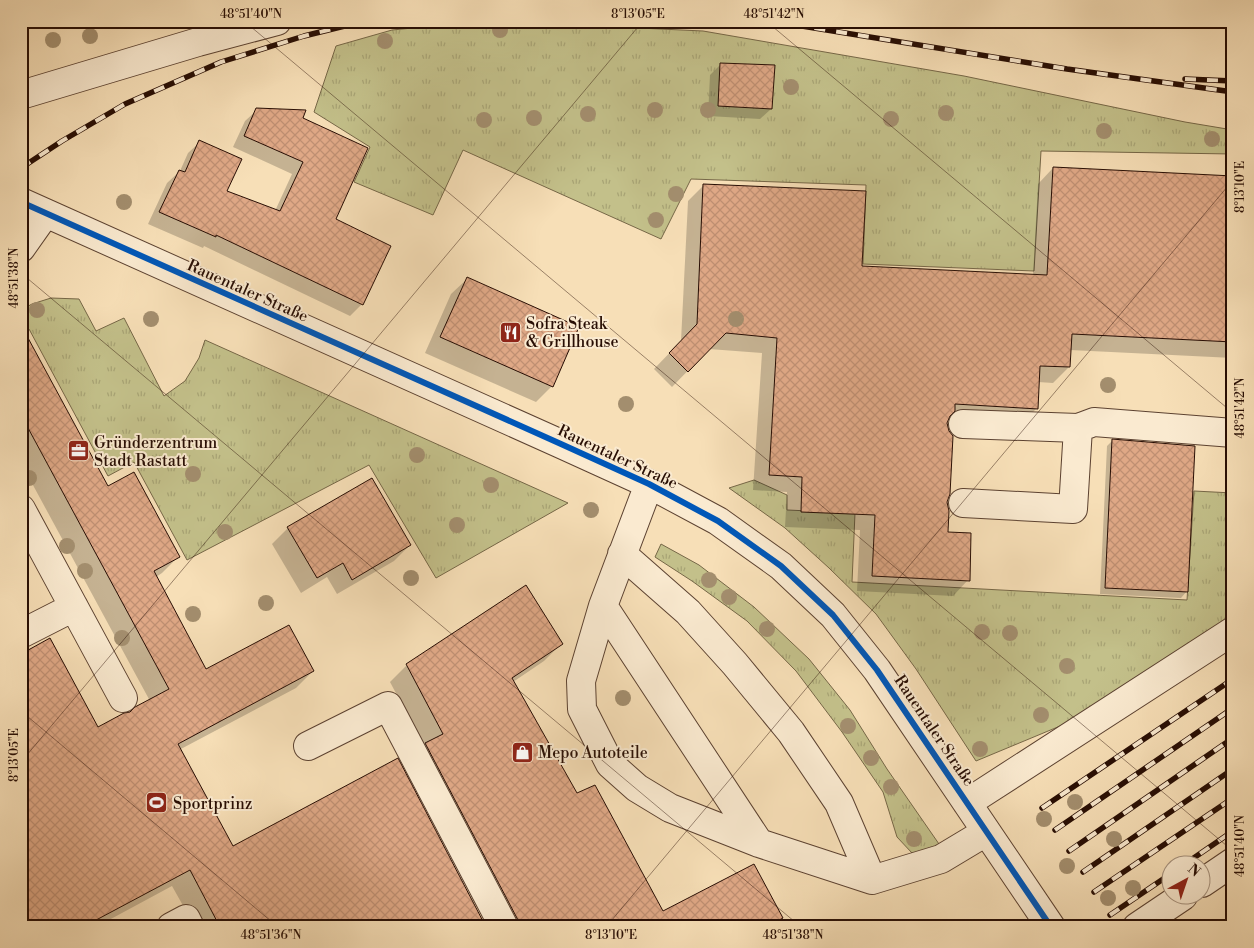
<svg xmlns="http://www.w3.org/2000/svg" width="1254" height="948" font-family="'Libre Bodoni',serif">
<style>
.grass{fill:url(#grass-tufts);stroke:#766747}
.shadow{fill:#0003}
.building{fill:url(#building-cross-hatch);stroke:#280e04}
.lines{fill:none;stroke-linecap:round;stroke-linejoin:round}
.minor-casing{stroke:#5c4231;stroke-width:30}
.minor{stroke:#faead0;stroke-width:28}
.rail-casing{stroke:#280e04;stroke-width:5.5}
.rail{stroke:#faead0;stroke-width:4;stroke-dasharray:11;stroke-linecap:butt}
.cycleway-casing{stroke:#faead0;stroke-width:9}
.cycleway{stroke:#0057b8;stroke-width:6}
.tree{fill:#a38e6e}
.ticks{fill:none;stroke:#280e04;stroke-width:1;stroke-opacity:0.45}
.labels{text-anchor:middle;stroke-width:4;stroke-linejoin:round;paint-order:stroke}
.street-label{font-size:16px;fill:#280e04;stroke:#faead0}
.poi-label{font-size:16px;fill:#280e04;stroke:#faead0;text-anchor:start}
.neatline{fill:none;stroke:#280e04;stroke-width:2}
.ticks-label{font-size:12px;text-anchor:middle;fill:#280e04}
</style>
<defs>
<pattern id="grass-tufts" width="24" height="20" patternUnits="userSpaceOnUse" patternTransform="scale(1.25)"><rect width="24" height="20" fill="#c3c08a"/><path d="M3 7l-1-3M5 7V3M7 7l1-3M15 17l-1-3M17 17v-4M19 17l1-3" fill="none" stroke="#a8a475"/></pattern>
<pattern id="building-cross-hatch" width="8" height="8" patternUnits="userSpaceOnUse" patternTransform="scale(1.25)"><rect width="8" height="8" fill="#dfa886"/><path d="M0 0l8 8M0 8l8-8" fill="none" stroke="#bf8f72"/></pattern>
</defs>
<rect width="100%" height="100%" fill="#f7dfb7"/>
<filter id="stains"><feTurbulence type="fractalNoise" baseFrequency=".004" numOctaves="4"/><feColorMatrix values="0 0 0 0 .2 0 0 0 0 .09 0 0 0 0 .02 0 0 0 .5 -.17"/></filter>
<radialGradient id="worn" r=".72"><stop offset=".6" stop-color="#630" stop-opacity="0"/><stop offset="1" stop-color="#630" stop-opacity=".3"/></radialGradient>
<path class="grass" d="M531 23 703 31 964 76 1185 122 1233 130V154L1041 151 1034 271 863 264 866 185 691 179 661 239 463 150 433 215 354 182 370 147 314 112 336 46 392 30 454 24Z
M51 298 79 299 96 331 124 318 164 396 185 381 199 358 205 340 568 503 436 578 369 465 187 560 134 462 108 476 29 329 21 333V310L32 304Z
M754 480 787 495V510L855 513 852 582 1187 600 1194 491 1233 493V616L1077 719 976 761 916 669 876 614 829 568 785 528 729 488Z
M661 544 699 565 754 607 809 659 850 710 887 769 939 844 932 851 912 853 897 837 883 792 842 732 796 671 747 621 692 581 655 557Z"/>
<path class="shadow" d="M721 64 771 109 760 119 708 116 710 75Z
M257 110 301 119 362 304 350 316 204 246 203 248 148 224 167 183 180 171 188 153 200 142 226 192 275 211 292 174 233 147 245 121Z
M1053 168 1233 177V358L1070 350 1069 367 1053 383 1038 382 1037 408 1021 424 947 420V533L968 580 953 596 857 591 860 530 785 527 787 492 753 490 762 353 709 349 672 387 654 369 681 341 688 201 704 185 861 267 1033 275 1038 184Z
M467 279 552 386 536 402 425 353 451 294Z
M21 342 108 487 179 556 162 573 156 577 206 671H313L296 688 179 750 232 848 485 927H195L172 886 96 927H21L98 729 131 713 150 701 21 463Z
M1113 440 1187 591 1181 598 1100 594 1107 446Z
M288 528 410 545 394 561 337 594 327 577 301 593 272 544Z
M561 644 544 661 513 682 577 795 662 913 753 865 786 927H496L424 746 390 682 407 665Z"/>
<path class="building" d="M720 63 775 65 772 109 718 106Z
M256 108 306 110 303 118 368 148 336 219 391 246 363 305 216 235V237L159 212 179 170 185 172 199 140 242 159 227 191 280 211 303 162 244 136Z
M1053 167 1233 176V342L1072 334 1070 367 1040 366 1038 409 955 404V411L950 416 947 423 949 431 953 436 950 494 947 502 949 511 948 532 971 533 970 581 872 576 875 515 801 512 802 477 769 475 777 338 726 333 688 372 669 353 697 324 703 184 866 191 862 266 1047 275Z
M467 277 579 327 553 387 440 337Z
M21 325 108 486 134 472 180 557 154 571 206 669 289 625 314 671 178 744 233 846 398 758 486 927H220L190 870 83 927H21V654L50 638 98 727 124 713 130 712 135 707 169 689 21 415Z
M1112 439 1195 446 1188 592 1105 588Z
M372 478 411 545 352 580 343 563 317 578 287 527Z
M526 585 563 644 512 678 577 793 595 785 663 911 754 864 783 918 767 927H519L518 920 425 743 443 734 406 664Z"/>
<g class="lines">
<defs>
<path id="minor" d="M21 95 198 42 277 21
M21 202 561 444 649 484 718 521 781 566 833 615 877 670 1051 927
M21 248 45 214
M963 424 1078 428
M649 484 603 606 581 681 582 709 610 764 637 788 670 808 759 843 872 880 941 859 986 832
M963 503 1073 509 1078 428 1094 422 1233 433
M21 509 123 698
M622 554 688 612 735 664 791 732 839 803 872 880
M603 606 759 843
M21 634 74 607
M308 746 388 706 504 927
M967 803 1233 631
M1202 883 1233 862
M171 927 186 919 190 927
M1137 927 1183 896"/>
</defs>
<use href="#minor" class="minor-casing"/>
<use href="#minor" class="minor"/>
<defs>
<path id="rail" d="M771 21 1067 69 1233 92
M1185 79 1233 81
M21 168 62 141 125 104 221 62 304 36 365 21
M1042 808 1233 679
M1055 830 1233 708
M1069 851 1233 738
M1182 866 1233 831
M1083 872 1233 769
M1094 892 1233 798
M1110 915 1172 873"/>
</defs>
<use href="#rail" class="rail-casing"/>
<use href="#rail" class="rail"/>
<defs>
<path id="cycleway" d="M21 202 561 444 649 484 718 521 781 566 833 615 877 670 1051 927"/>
</defs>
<use href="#cycleway" class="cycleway-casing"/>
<use href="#cycleway" class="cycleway"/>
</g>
<g class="tree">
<circle cx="500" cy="30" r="8"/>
<circle cx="90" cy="36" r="8"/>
<circle cx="53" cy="40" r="8"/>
<circle cx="385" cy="41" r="8"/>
<circle cx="791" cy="87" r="8"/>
<circle cx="655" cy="110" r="8"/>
<circle cx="708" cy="110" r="8"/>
<circle cx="946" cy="113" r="8"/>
<circle cx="588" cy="114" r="8"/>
<circle cx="534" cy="118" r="8"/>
<circle cx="891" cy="119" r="8"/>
<circle cx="484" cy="120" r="8"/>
<circle cx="1104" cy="131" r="8"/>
<circle cx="1212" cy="139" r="8"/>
<circle cx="676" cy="194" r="8"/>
<circle cx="124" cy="202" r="8"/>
<circle cx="656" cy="220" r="8"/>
<circle cx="37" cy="310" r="8"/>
<circle cx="151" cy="319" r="8"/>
<circle cx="736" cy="319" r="8"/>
<circle cx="1108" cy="385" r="8"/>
<circle cx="626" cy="404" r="8"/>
<circle cx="417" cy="455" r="8"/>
<circle cx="193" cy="474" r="8"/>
<circle cx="29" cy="478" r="8"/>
<circle cx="491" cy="485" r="8"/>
<circle cx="591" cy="510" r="8"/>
<circle cx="457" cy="525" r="8"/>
<circle cx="225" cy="532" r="8"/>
<circle cx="67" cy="546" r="8"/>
<circle cx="85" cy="571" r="8"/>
<circle cx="411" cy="578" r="8"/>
<circle cx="709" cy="580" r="8"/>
<circle cx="729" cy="597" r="8"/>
<circle cx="266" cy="603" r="8"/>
<circle cx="193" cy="614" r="8"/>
<circle cx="767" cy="629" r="8"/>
<circle cx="982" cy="632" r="8"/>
<circle cx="1010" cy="633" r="8"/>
<circle cx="122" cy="638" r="8"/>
<circle cx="1067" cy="666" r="8"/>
<circle cx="623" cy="698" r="8"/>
<circle cx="1041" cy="715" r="8"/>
<circle cx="848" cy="726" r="8"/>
<circle cx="980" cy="749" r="8"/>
<circle cx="871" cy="758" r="8"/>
<circle cx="891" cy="787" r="8"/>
<circle cx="1075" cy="802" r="8"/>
<circle cx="1044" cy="819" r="8"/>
<circle cx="914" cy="839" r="8"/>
<circle cx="1114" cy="839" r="8"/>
<circle cx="1067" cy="866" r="8"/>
<circle cx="1133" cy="888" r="8"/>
<circle cx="1108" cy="898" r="8"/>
</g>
<path class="ticks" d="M244 21 1233 851M766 21 1233 413M21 273 801 927M21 711 278 927M21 762 643 21M606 927 1233 180"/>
<defs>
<symbol id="restaurant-square" viewBox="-11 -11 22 22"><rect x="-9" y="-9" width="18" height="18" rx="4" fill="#8f2418" stroke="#faead0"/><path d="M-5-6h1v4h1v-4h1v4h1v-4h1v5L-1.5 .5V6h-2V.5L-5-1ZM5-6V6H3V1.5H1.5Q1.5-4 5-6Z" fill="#fff"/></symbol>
<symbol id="office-square" viewBox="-11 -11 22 22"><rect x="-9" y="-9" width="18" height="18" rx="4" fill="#8f2418" stroke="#faead0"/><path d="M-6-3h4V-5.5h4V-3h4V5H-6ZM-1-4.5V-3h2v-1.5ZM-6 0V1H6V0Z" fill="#fff"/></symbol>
<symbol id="shop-square" viewBox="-11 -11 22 22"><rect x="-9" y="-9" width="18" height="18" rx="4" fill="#8f2418" stroke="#faead0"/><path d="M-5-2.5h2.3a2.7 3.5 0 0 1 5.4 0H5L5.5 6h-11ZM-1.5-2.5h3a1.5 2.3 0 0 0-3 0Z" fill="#fff"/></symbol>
<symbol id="stadium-square" viewBox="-11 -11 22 22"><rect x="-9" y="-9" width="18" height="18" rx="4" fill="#8f2418" stroke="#faead0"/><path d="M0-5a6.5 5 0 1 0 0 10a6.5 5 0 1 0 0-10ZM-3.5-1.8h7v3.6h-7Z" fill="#fff"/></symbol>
</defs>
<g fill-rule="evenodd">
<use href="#restaurant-square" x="498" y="320" width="25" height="25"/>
<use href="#office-square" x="66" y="438" width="25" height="25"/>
<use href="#shop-square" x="510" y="740" width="25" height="25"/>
<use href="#stadium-square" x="144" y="790" width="25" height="25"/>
</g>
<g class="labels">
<g class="street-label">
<text transform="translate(248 290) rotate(24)" y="6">Rauentaler Straße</text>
<text transform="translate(618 456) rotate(25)" y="6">Rauentaler Straße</text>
<text transform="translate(935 730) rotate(56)" y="6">Rauentaler Straße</text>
</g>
<g class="poi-label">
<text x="526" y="329">Sofra Steak<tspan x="526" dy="18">&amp; Grillhouse</tspan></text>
<text x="94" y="448">Gründerzentrum<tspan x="94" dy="18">Stadt Rastatt</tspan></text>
<text x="538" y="758">Mepo Autoteile</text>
<text x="173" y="809">Sportprinz</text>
</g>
</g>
<rect width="1254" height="948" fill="none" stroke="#f7dfb7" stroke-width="55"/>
<g transform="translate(1186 880) rotate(40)"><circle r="24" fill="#faead0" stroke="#a6927e"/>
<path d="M0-4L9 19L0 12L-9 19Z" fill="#8f2418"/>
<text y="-8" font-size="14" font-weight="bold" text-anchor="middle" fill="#280e04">N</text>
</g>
<rect x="28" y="28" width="1198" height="892" class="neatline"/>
<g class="ticks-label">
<text x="251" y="18">48°51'40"N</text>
<text x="638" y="18">8°13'05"E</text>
<text x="774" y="18">48°51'42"N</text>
<text transform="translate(1240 187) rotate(-90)" y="4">8°13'10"E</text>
<text transform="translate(14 278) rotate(-90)" y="4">48°51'38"N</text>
<text transform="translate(1240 408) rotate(-90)" y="4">48°51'42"N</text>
<text transform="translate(14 755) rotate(-90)" y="4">8°13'05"E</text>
<text transform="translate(1240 846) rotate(-90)" y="4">48°51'40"N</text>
<text x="271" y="939">48°51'36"N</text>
<text x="611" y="939">8°13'10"E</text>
<text x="793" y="939">48°51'38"N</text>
</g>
<rect width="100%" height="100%" filter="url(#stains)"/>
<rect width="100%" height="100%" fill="url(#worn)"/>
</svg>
